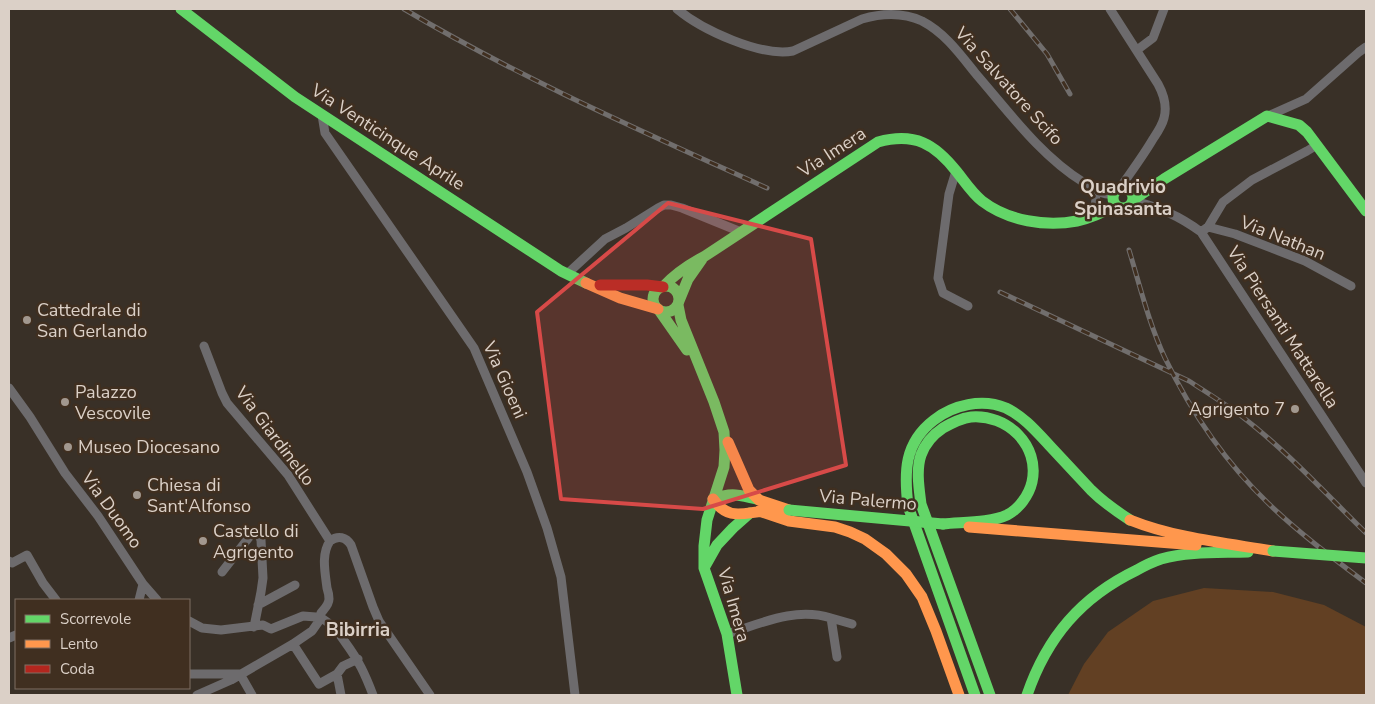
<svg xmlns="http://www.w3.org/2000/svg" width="1375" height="704" font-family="'Nunito Sans',sans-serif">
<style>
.green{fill:#624023}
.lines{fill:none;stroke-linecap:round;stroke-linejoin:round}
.street{stroke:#6d6b6d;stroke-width:9}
.fast{stroke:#63d668;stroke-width:11}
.slow{stroke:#ff974d;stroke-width:11}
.jam{stroke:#b3261e;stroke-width:11}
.rail-casing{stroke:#716e6d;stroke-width:5}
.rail{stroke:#402f20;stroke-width:3;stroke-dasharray:9;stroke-linecap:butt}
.fast-bridge{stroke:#63d668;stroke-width:11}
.marked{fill:#d74a48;fill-opacity:0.2;stroke:#d74a48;stroke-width:4;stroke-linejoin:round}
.poi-dot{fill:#a2988f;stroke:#402f20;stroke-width:2}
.labels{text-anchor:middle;stroke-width:5;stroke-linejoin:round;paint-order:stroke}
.street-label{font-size:18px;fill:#dbd0c7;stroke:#402f20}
.poi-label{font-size:18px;fill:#dbd0c7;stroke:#402f20;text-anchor:start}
.neighbourhood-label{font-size:19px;font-weight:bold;fill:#dbd0c7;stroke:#402f20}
</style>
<rect width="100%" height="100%" fill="#393027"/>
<path class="green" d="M1204 588 1273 592 1324 605 1366 627V695H1068L1084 664 1108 632 1153 601Z"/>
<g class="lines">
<path class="street" d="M677 9C702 30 761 57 793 51L862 19C883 13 902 12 922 21 945 33 960 54 976 74 1009 112 1040 155 1083 182 1093 188 1102 196 1114 194
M1110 9 1158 84C1164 95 1167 107 1164 118 1162 126 1157 133 1153 139 1143 156 1131 172 1120 188
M1137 50 1153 38 1164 9
M322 115 325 133 474 348 527 472 547 528 561 577 575 695
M1268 116 1306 99 1359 52 1366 47
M956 171 949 194 938 278 943 293 968 306
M1132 201C1157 206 1181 217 1201 232L1366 483
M1126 207H1142
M1088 217C1095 210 1098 201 1094 191
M1208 227 1223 202 1252 180 1307 151 1317 145
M1201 232 1208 227 1235 234 1305 261 1351 286
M567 274 605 239 626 228 658 208 664 205H671L682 208 741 232
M204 346 222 393 227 403 288 475 330 541
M9 388 30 417 65 473 98 516 143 584 157 600
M330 541C338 535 346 537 351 545L373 607 379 621 430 695
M9 561 12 563 27 555 43 583 56 600
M222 572 250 536 254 533 259 535 261 540 263 578 261 592 254 627
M139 600 143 584
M258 605 295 585
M321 613C324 609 329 605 329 599 329 596 328 591 327 588 325 572 321 554 330 541
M831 618 852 624
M323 619C333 625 339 633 345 642 359 661 365 674 373 695
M189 621 202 628 221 630 263 625 271 629 303 616 316 617
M727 634C762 623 795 607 831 618L837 657
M9 638 16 635
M293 644 319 684 337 674 343 666 358 659
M189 674H240
M240 674 252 695
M337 674 341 695
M197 695 231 680 293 644 312 631 319 621"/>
<path class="fast" d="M181 9 295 97 561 271 586 283
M1113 198a10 10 0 1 1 20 0a10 10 0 1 1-20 0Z
M1133 200 1164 179 1267 116 1299 125 1307 132 1366 211
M653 299a13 13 0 1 1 26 0a13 13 0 1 1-26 0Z
M664 286C676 273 690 264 705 256L878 142C915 132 935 144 957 172 965 182 972 193 982 201 1008 221 1046 227 1077 221 1091 218 1104 212 1116 205
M679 301 688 279 702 259
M678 305 681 320 714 402 724 432 725 450 724 467 707 520 704 546V568L727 634 737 695
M659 310 687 350
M713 499C732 492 738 495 757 499
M943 524C962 522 990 523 1007 515 1019 509 1029 495 1032 482 1040 445 1007 414 971 417 961 418 952 423 943 428 934 434 925 444 921 455 916 470 919 488 921 504L990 695
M704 568 717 545 733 528 750 513
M975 695 908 506C904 472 904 443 934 420 953 405 982 398 1006 408 1023 416 1036 431 1049 445 1063 460 1077 475 1091 490 1103 502 1116 511 1130 520
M1027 695C1047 637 1081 597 1137 570 1144 566 1152 562 1161 559 1189 551 1219 553 1248 552"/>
<path class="slow" d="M586 283 620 298 658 309
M728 442 749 490 759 500 789 510
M713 499C729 522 744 512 767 511
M759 511 789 521 835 527 850 532 865 539 886 554 906 574 922 597 936 631 959 695
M1130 520C1175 538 1225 543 1273 551
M969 527 1196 545"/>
<path class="jam" d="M600 285H647L663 287"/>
<defs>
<path id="rail" d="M404 9C520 78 644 132 767 188
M1010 9 1047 54 1070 94
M1129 250C1140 286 1149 324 1165 358 1191 412 1226 463 1269 504 1299 533 1333 558 1366 583
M1000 292 1189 381C1206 392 1224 403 1240 415 1286 450 1325 493 1366 533"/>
</defs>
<use href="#rail" class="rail-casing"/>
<use href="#rail" class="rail"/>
<path class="fast-bridge" d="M789 510 943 524
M1273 551 1366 558"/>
</g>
<path class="marked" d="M668 203 811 239 846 465 703 509 561 499 537 312Z"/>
<g class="poi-dot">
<circle cx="27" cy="320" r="5"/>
<circle cx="65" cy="402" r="5"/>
<circle cx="1295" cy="409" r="5"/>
<circle cx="68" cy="447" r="5"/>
<circle cx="137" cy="495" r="5"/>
<circle cx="203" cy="541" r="5"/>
</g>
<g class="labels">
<g class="street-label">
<text transform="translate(1009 86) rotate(48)" y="6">Via Salvatore Scifo</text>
<text transform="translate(388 137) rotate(33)" y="6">Via Venticinque Aprile</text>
<text transform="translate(832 152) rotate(-33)" y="6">Via Imera</text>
<text transform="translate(1283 238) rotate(22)" y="6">Via Nathan</text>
<text transform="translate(1283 327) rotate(57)" y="6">Via Piersanti Mattarella</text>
<text transform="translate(505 380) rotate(66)" y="6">Via Gioeni</text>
<text transform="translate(275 436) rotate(53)" y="6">Via Giardinello</text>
<text transform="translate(868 500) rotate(5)" y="6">Via Palermo</text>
<text transform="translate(112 510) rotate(54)" y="6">Via Duomo</text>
<text transform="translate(734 605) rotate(74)" y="6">Via Imera</text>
</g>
<g class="poi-label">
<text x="37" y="316">Cattedrale di<tspan x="37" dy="21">San Gerlando</tspan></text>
<text x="75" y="398">Palazzo<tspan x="75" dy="21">Vescovile</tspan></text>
<text x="1285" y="415" text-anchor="end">Agrigento 7</text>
<text x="78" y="453">Museo Diocesano</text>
<text x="147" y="491">Chiesa di<tspan x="147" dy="21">Sant'Alfonso</tspan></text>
<text x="213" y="537">Castello di<tspan x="213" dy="21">Agrigento</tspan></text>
</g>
<g class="neighbourhood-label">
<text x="1123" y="193">Quadrivio<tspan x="1123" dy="22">Spinasanta</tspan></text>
<text x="358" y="636">Bibirria</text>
</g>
</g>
<rect width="1375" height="704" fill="none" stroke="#dbd0c7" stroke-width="20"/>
<rect x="15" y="599" width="175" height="90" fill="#402f20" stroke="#7e6f63"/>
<rect x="25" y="615" width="25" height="8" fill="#63d668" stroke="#7e6f63"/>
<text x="60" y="624" font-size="15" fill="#dbd0c7">Scorrevole</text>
<rect x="25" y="640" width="25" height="8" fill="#ff974d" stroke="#7e6f63"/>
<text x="60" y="649" font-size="15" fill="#dbd0c7">Lento</text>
<rect x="25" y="665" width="25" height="8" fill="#b3261e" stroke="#7e6f63"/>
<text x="60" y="674" font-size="15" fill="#dbd0c7">Coda</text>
</svg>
